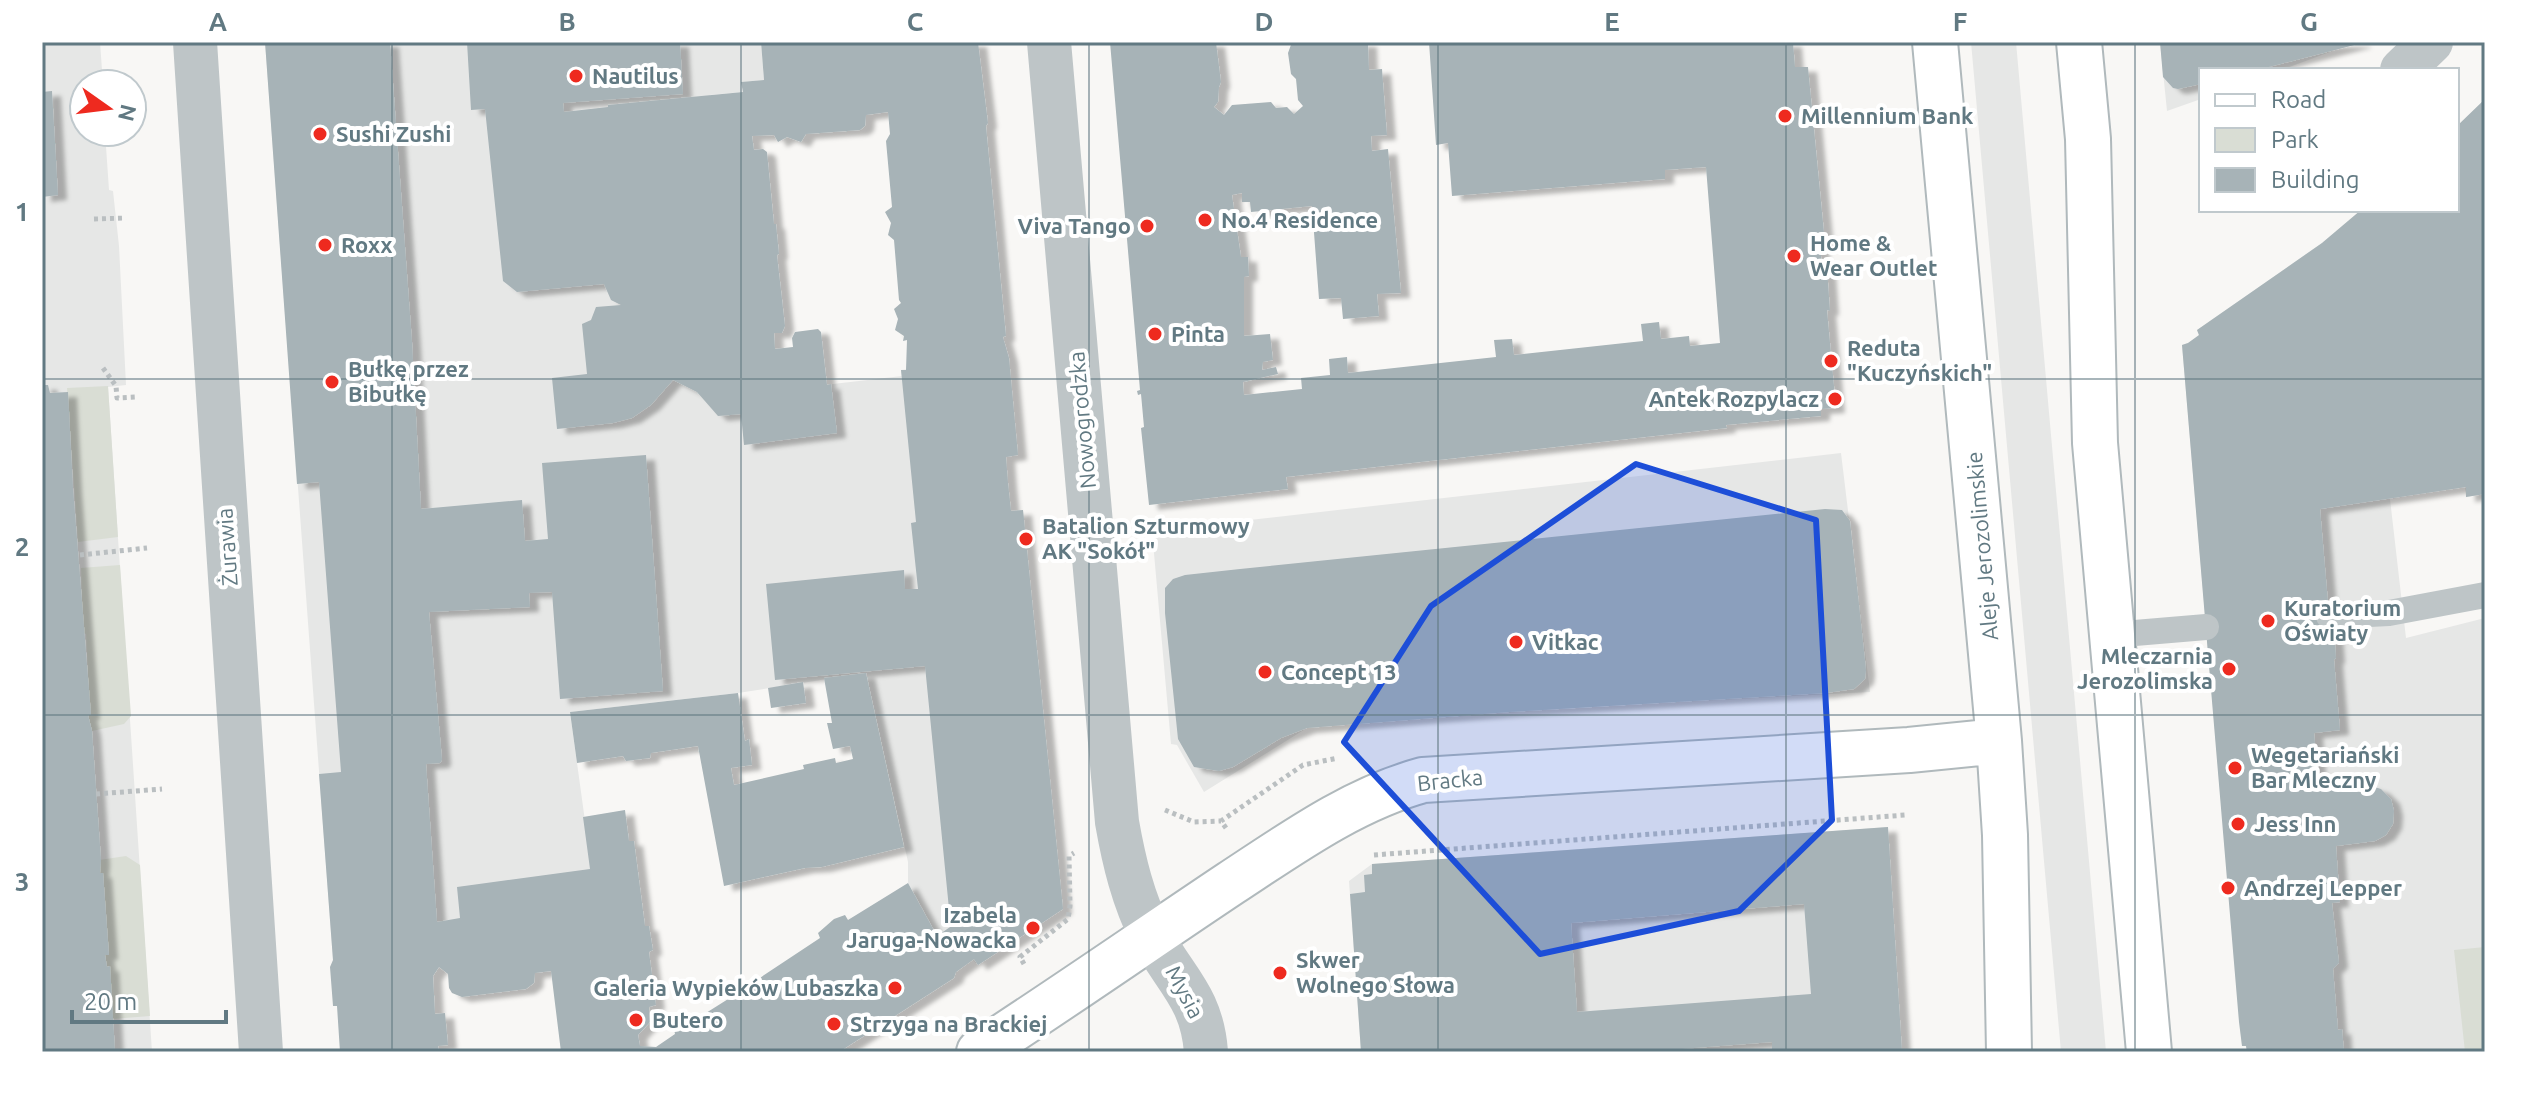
<svg xmlns="http://www.w3.org/2000/svg" width="2527" height="1094" font-family="Ubuntu,sans-serif">
<style>
.built{fill:#e6e7e6}
.green{fill:#d9ddd4}
.building{fill:#a7b3b7;fill-rule:evenodd;filter:url(#shadow)}
.lines{fill:none;stroke-linecap:round;stroke-linejoin:round}
.secondary-casing{stroke:#b0b9bc;stroke-width:48}
.path{stroke:#babfc1;stroke-width:5;stroke-dasharray:4 4;stroke-linecap:butt}
.lane{stroke:#bec5c7;stroke-width:26}
.street{stroke:#bec5c7;stroke-width:44}
.secondary{stroke:#fff;stroke-width:44}
.marked{fill:#1d4ed8;fill-opacity:0.2;stroke:#1d4ed8;stroke-width:6;stroke-linejoin:round}
.grid{fill:none;stroke:#617982;stroke-width:2;stroke-opacity:0.55}
.poi-dot{fill:#ee2a1f;stroke:#fff;stroke-width:3}
.labels{text-anchor:middle;stroke-width:8;stroke-linejoin:round;paint-order:stroke}
.poi-label{font-size:22px;font-weight:bold;fill:#617982;stroke:#fff;text-anchor:start}
.street-label{font-size:22px;fill:#617982;stroke:#fff}
.neatline{fill:none;stroke:#617982;stroke-width:3}
.grid-label{font-size:26px;text-anchor:middle;font-weight:bold;fill:#617982}
</style>
<defs>
<filter id="shadow"><feDropShadow dx="9" dy="5" stdDeviation="2" flood-color="#0004"/></filter>
</defs>
<rect width="100%" height="100%" fill="#f8f7f5"/>
<path class="built" d="M42 42H100L103 84H84V132H105L109 190 113 191 119 246 126 385 108 387 152 1052H42Z
M265 42H761L764 80 742 82 743 92 710 95 739 395 902 376 901 370 1009 358 1018 455 1006 457 1008 483 1011 511 1023 510 1063 909 978 965 973 960 956 972 908 883V862L866 673 738 693 570 712 600 930 333 960Z
M1971 42H2016L2106 1052H2061Z
M2160 42H2366L2338 49 2281 70H2201V99L2167 111Z
M2361 210H2445L2485 417V494L2466 497 2465 487 2390 499 2406 638 2485 618V1052H2247L2246 1046H2242L2182 345 2188 343 2199 336 2197 330 2322 243Z
M1841 453 1870 692 1586 707 1307 728 1204 792 1177 745 1171 744 1152 531Z
M1888 827 1902 1052H1361L1349 881 1372 864Z"/>
<path class="green" d="M108 386 118 537 78 542 67 388Z
M120 565 131 716 124 724 92 731 88 715H90L86 634 83 633 81 568Z
M126 856 140 865 150 1016 112 1019 109 966 107 967 105 955H109L103 873H100L99 860Z
M2485 947V1052H2465L2454 950Z"/>
<path class="building" d="M265 42H390L412 342 421 509 522 500 525 541 548 539 542 463 646 455 663 691 560 699 552 592 529 593 530 607 429 612 442 760 440 763 426 764 437 922 460 918 457 887 590 869 583 817 625 810 629 841H634L645 926H649L653 950 649 952 656 1005 649 1007 650 1022 638 1035 640 1046 656 1047 675 1034 674 1029 694 1016 698 1018 725 1001 820 938 818 933 834 919 845 915 848 920 908 883 937 936 953 925 950 919 925 666 775 680 766 584 904 570 905 589H918L911 523 916 522 901 370H906L907 340 903 341 904 336 895 330 898 319 894 309 901 303 899 300 894 240 888 235 891 223 885 212 892 207 886 141 890 134 888 112 866 115 865 126 860 130 806 134 801 142 787 137 778 142 774 135 752 136 754 150 763 149 767 152 774 224H776L779 254 777 255 785 326 782 333H774L775 349 793 347 792 338 795 332 818 329 821 332 827 385 831 384 837 433 744 445 741 414 718 416 697 392 673 380 651 405 632 418 613 423 557 429 552 378 587 374 582 324 591 320 596 307 621 305 611 300 604 284 517 292 503 281 485 109 471 110 467 42H680L683 94 563 103 564 112 608 107V105L743 92 741 82 764 80 761 42H978L988 123 986 126 1006 336 1003 337 1009 358 1018 455 1006 457 1008 483 1011 511 1023 510 1063 909 978 965 974 959 956 972 954 978 839 1052H561L551 971 535 973 534 983 526 989 462 997 452 993 449 988 448 974 439 967 433 976 435 1014 445 1013 448 1045 438 1046 439 1052H340L337 1006H333L330 967 333 960 319 774 341 772 319 482 297 484Z
M1110 42H1216L1221 82 1219 87 1218 102 1214 107 1224 115 1232 105 1271 102 1276 108 1287 107 1294 114 1303 106 1298 100 1296 79 1291 74 1288 53 1292 42H1368L1369 70 1382 69 1387 135 1371 136 1372 151 1388 149 1401 293 1377 294 1379 316 1343 319 1341 298 1319 299 1312 206 1251 212 1250 202H1242V193L1232 195 1241 257H1248L1249 276 1244 277V336L1270 334 1273 360 1263 362 1262 370 1276 367 1278 374 1243 382 1244 395 1302 389 1301 378 1330 375 1329 359 1347 357 1348 373 1496 357 1494 340 1512 339 1514 355 1643 341 1641 324 1659 322 1661 339 1689 336 1690 346 1720 343 1706 167 1665 170V179L1452 196 1448 143 1436 145 1429 42H1793L1795 67H1808L1825 243H1820L1822 269 1827 268 1830 311 1827 310 1836 408 1821 409V416L1726 425 1727 428 1286 477 1288 489 1149 505 1141 428 1144 427 1141 394 1138 395 1137 391 1140 390Z
M2160 42H2362V43L2257 70H2201V84L2178 89 2173 88 2163 77Z
M52 91 58 195 42 197V92Z
M2485 99V494L2466 497V487L2320 509 2330 626 2334 629 2336 658 2334 660 2340 730 2314 733 2319 789 2368 785 2381 789 2391 799 2394 811 2393 824 2386 835 2375 841 2336 846 2340 902 2332 903 2339 963 2333 969 2338 1030 2342 1029 2344 1052H2247L2246 1046H2242L2239 1022 2182 345 2188 343 2199 335 2197 330 2322 243 2361 210H2457V126Z
M42 385H48L50 393 68 392 73 488 91 715H88L92 731 101 860 100 873H103L109 955H105L107 967 110 966 115 1052H42Z
M1825 509 1842 510 1850 521 1866 670 1865 679 1854 689 1826 693 1509 712 1307 728 1281 738 1233 767 1219 771 1194 767 1178 739 1165 613V588L1173 579 1185 575 1240 569Z
M866 673 904 847 822 867 805 868 724 886 698 746 651 753 650 758 626 761 623 756 577 763 570 712 738 693 745 741 749 739 752 765 731 768 734 785 804 769 803 765 835 758 836 763 853 759 850 746 833 749 827 723H832L824 678Z
M803 682 806 703 771 708 768 688Z
M1888 827 1902 1052H1772V1042L1642 1052H1361L1350 894 1365 892 1364 875 1372 874V864ZM1804 904 1811 994 1577 1012 1571 923Z"/>
<g class="lines">
<defs>
<path id="secondary" d="M1935 42 1999 741 2005 835 2009 1052
M2079 42 2088 139 2095 443 2149 1052
M979 1052C1064 997 1147 939 1231 883 1292 843 1353 799 1423 780L1909 750 1999 741"/>
</defs>
<use href="#secondary" class="secondary-casing"/>
<path class="path" d="M94 219 126 218
M103 368 116 386 117 398 137 397
M80 555 147 548
M96 794 162 789
M1165 810 1194 822 1221 821
M1226 828 1221 821 1303 765 1338 758
M1374 855 1905 815
M1024 964 1020 957 1068 919 1070 906 1069 856 1074 853"/>
<path class="lane" d="M2329 616 2389 613 2485 595
M2111 635 2206 627"/>
<path class="street" d="M195 42 261 1052
M1049 42 1117 822C1124 862 1133 899 1151 935 1175 980 1202 997 1206 1052
M2402 70 2431 42"/>
<use href="#secondary" class="secondary"/>
</g>
<path class="marked" d="M1636 464 1816 520 1832 820 1739 911 1540 954 1344 742 1431 606Z"/>
<path class="grid" d="M392 42V1052M741 42V1052M1089 42V1052M1438 42V1052M1786 42V1052M2135 42V1052M42 379H2485M42 715H2485"/>
<g class="poi-dot">
<circle cx="576" cy="76" r="8"/>
<circle cx="1785" cy="116" r="8"/>
<circle cx="320" cy="134" r="8"/>
<circle cx="1205" cy="220" r="8"/>
<circle cx="1147" cy="226" r="8"/>
<circle cx="325" cy="245" r="8"/>
<circle cx="1794" cy="256" r="8"/>
<circle cx="1155" cy="334" r="8"/>
<circle cx="1831" cy="361" r="8"/>
<circle cx="332" cy="382" r="8"/>
<circle cx="1835" cy="399" r="8"/>
<circle cx="1026" cy="539" r="8"/>
<circle cx="2268" cy="621" r="8"/>
<circle cx="1516" cy="642" r="8"/>
<circle cx="2229" cy="669" r="8"/>
<circle cx="1265" cy="672" r="8"/>
<circle cx="2235" cy="768" r="8"/>
<circle cx="2238" cy="824" r="8"/>
<circle cx="2228" cy="888" r="8"/>
<circle cx="1033" cy="928" r="8"/>
<circle cx="1280" cy="973" r="8"/>
<circle cx="895" cy="988" r="8"/>
<circle cx="636" cy="1020" r="8"/>
<circle cx="834" cy="1024" r="8"/>
</g>
<g class="labels">
<g class="poi-label">
<text x="592" y="84">Nautilus</text>
<text x="1801" y="124">Millennium Bank</text>
<text x="336" y="142">Sushi Zushi</text>
<text x="1221" y="228">No.4 Residence</text>
<text x="1131" y="234" text-anchor="end">Viva Tango</text>
<text x="1810" y="251">Home &amp;<tspan x="1810" dy="25">Wear Outlet</tspan></text>
<text x="341" y="253">Roxx</text>
<text x="1171" y="342">Pinta</text>
<text x="1847" y="356">Reduta<tspan x="1847" dy="25">"Kuczyńskich"</tspan></text>
<text x="348" y="377">Bułkę przez<tspan x="348" dy="25">Bibułkę</tspan></text>
<text x="1819" y="407" text-anchor="end">Antek Rozpylacz</text>
<text x="1042" y="534">Batalion Szturmowy<tspan x="1042" dy="25">AK "Sokół"</tspan></text>
<text x="2284" y="616">Kuratorium<tspan x="2284" dy="25">Oświaty</tspan></text>
<text x="1532" y="650">Vitkac</text>
<text x="2213" y="664" text-anchor="end">Mleczarnia<tspan x="2213" dy="25">Jerozolimska</tspan></text>
<text x="1281" y="680">Concept 13</text>
<text x="2251" y="763">Wegetariański<tspan x="2251" dy="25">Bar Mleczny</tspan></text>
<text x="2254" y="832">Jess Inn</text>
<text x="2244" y="896">Andrzej Lepper</text>
<text x="1017" y="923" text-anchor="end">Izabela<tspan x="1017" dy="25">Jaruga-Nowacka</tspan></text>
<text x="1296" y="968">Skwer<tspan x="1296" dy="25">Wolnego Słowa</tspan></text>
<text x="879" y="996" text-anchor="end">Galeria Wypieków Lubaszka</text>
<text x="652" y="1028">Butero</text>
<text x="850" y="1032">Strzyga na Brackiej</text>
</g>
<g class="street-label">
<text transform="translate(1082 420) rotate(-95)" y="8">Nowogrodzka</text>
<text transform="translate(1982 546) rotate(-95)" y="8">Aleje Jerozolimskie</text>
<text transform="translate(227 547) rotate(-94)" y="8">Żurawia</text>
<text transform="translate(1450 780) rotate(-6)" y="8">Bracka</text>
<text transform="translate(1185 992) rotate(62)" y="8">Mysia</text>
</g>
</g>
<rect width="2527" height="1094" fill="none" stroke="#ffffff" stroke-width="88"/>
<rect x="2199" y="68" width="260" height="144" fill="#ffffff" stroke="#c0c9cd" stroke-width="2"/>
<rect x="2215" y="94" width="40" height="12" fill="#ffffff" stroke="#c0c9cd" stroke-width="2"/>
<text x="2271" y="108" font-size="24" fill="#617982">Road</text>
<rect x="2215" y="128" width="40" height="24" fill="#d9ddd4" stroke="#c0c9cd" stroke-width="2"/>
<text x="2271" y="148" font-size="24" fill="#617982">Park</text>
<rect x="2215" y="168" width="40" height="24" fill="#a7b3b7" stroke="#c0c9cd" stroke-width="2"/>
<text x="2271" y="188" font-size="24" fill="#617982">Building</text>
<g transform="translate(108 108) rotate(104)"><circle r="38" fill="#ffffff" stroke="#c0c9cd" stroke-width="2"/>
<path d="M0-6L14 30L0 20L-14 30Z" fill="#ee2a1f"/>
<text y="-12" font-size="22" font-weight="bold" text-anchor="middle" fill="#617982">N</text>
</g>
<path d="M72 1010v12h154v-12" fill="none" stroke="#617982" stroke-width="4"/>
<text x="84" y="1010" font-size="24" fill="#617982" stroke="#ffffff" stroke-width="6" paint-order="stroke">20 m</text>
<rect x="44" y="44" width="2439" height="1006" class="neatline"/>
<g class="grid-label">
<text x="218" y="31">A</text>
<text x="567" y="31">B</text>
<text x="915" y="31">C</text>
<text x="1264" y="31">D</text>
<text x="1612" y="31">E</text>
<text x="1960" y="31">F</text>
<text x="2309" y="31">G</text>
<text x="22" y="221">1</text>
<text x="22" y="556">2</text>
<text x="22" y="891">3</text>
</g>
</svg>
